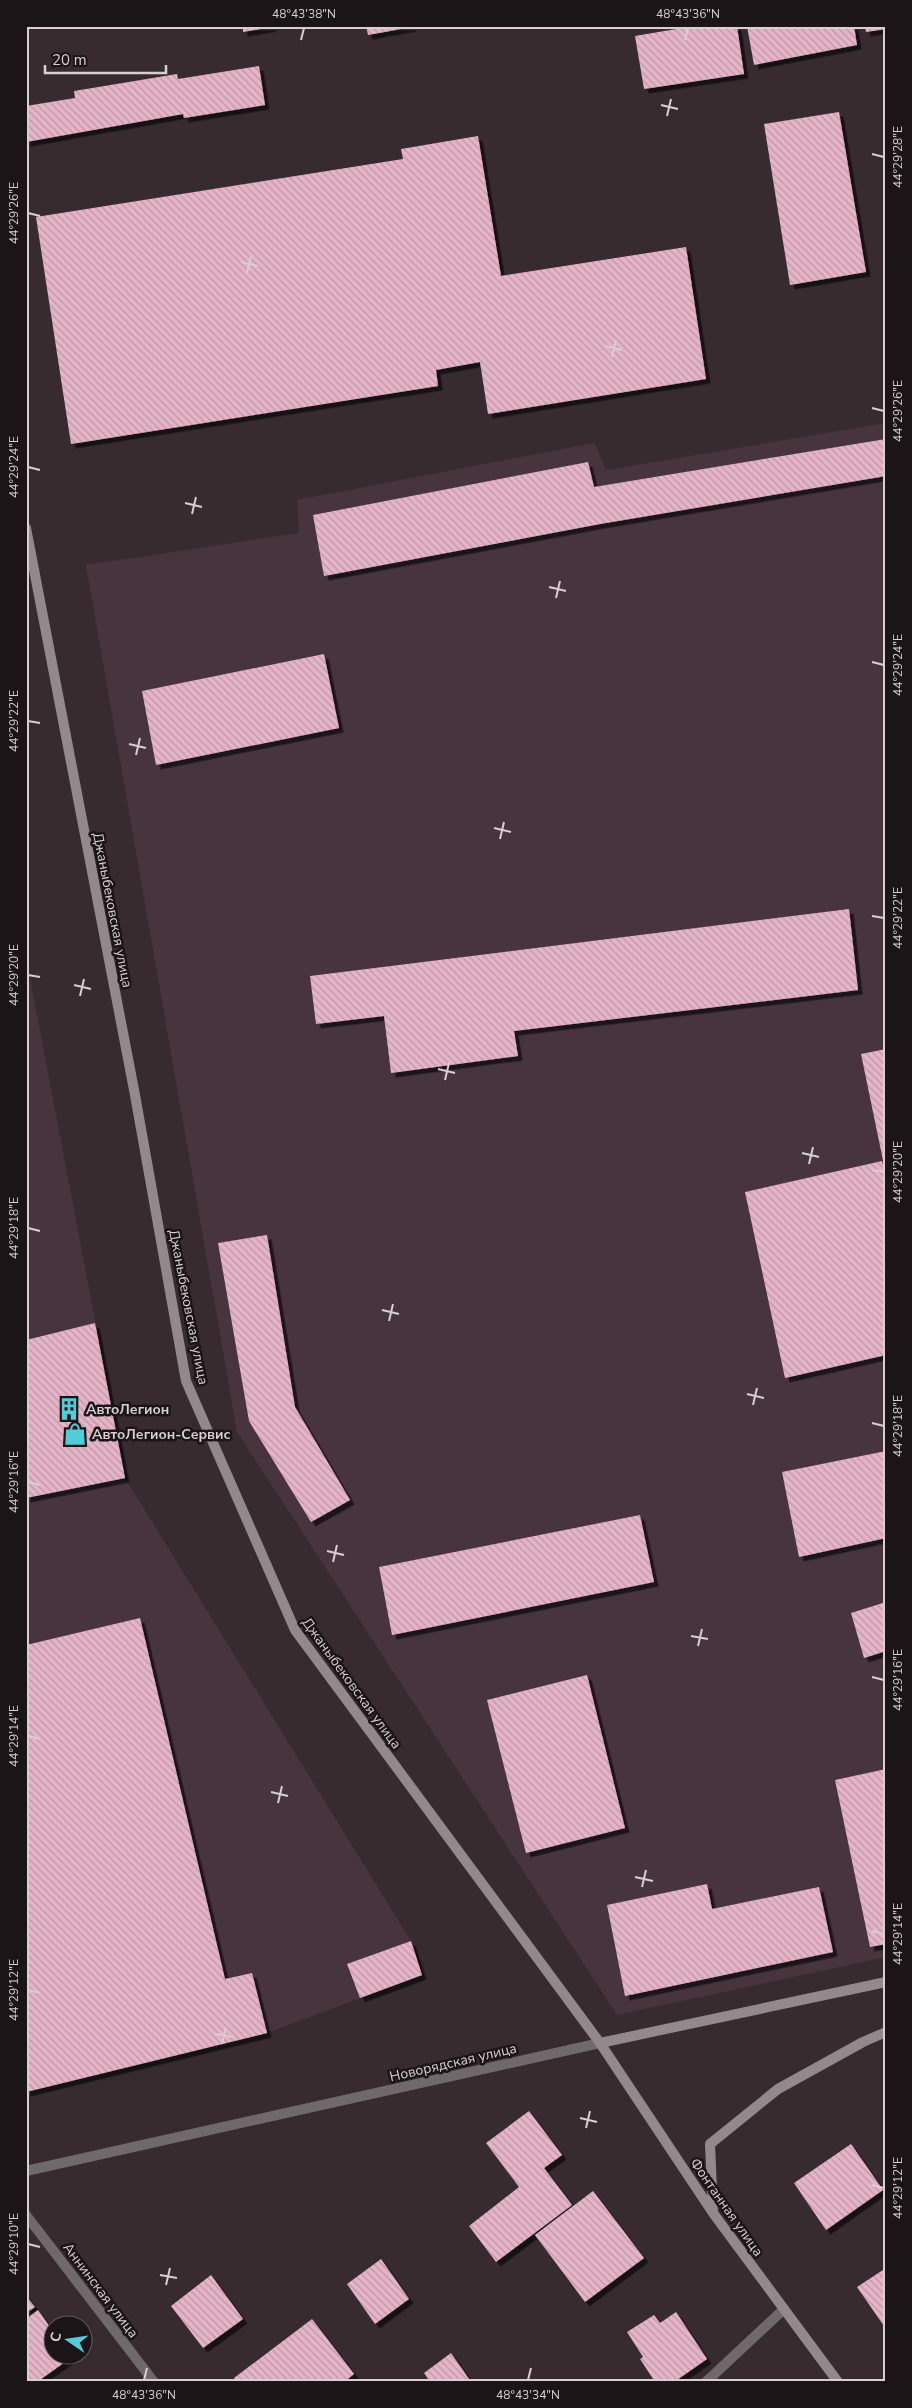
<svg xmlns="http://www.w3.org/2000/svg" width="912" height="2408" font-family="'Nunito Sans',sans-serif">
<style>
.built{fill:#47343c}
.building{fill:url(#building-back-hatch);filter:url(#shadow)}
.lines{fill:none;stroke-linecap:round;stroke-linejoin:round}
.lane{stroke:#70696b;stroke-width:10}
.street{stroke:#70696b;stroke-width:10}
.secondary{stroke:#93898d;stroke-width:10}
.ticks{fill:none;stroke:#d7cfd2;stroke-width:2}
.labels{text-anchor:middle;stroke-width:5;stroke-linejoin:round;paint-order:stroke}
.street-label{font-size:14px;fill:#d7cfd2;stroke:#1b1518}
.poi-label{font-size:14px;font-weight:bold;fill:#d7cfd2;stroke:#1b1518;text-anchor:start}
.neatline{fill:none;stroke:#d7cfd2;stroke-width:2}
.ticks-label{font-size:12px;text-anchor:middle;fill:#d7cfd2}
</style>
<defs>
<pattern id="building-back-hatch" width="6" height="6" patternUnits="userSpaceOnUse" patternTransform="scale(1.25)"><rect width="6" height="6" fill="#e5b4c7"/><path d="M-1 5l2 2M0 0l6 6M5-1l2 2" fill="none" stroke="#bc96a5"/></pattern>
<filter id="shadow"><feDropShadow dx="4.5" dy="4.5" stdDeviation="0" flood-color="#0009"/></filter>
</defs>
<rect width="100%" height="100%" fill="#382b30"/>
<path class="built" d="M886 423V1957L617 2015 237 1432 86 565 299 533 297 500 594 443 606 470Z
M26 957 125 1478 411 1941 422 1975 267 2033 26 2092Z"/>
<path class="building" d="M243 26H273V27L243 32Z
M366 26H412V27L368 35Z
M694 26H737L744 74 644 89 635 36Z
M747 26H854L857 45 754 65Z
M865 26H886V29L866 32Z
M259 66 265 105 184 118 183 114 26 142V106L75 98 74 91 177 74 178 79Z
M839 112 866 272 790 285 764 124Z
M478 136 501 276 686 247 706 379 488 414 480 362 436 370 438 386 71 444 36 217 403 159 401 149Z
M886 439V476L600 524 324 576 313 515 588 462 594 487Z
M324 654 339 728 156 765 142 691Z
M849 909 858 990 514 1031 518 1056 391 1073 384 1016 316 1024 310 976Z
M886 1049V1170H885L861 1054Z
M882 1161 886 1178V1355L785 1378 745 1192Z
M267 1235 295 1407 350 1500 311 1522 249 1421 218 1243Z
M95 1323 125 1478 26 1498V1340Z
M886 1451V1538L799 1557 782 1472Z
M640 1515 654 1582 392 1635 379 1567Z
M886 1602V1651L864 1658 851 1613Z
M140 1618 225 1979 252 1973 267 2033 26 2092V1645Z
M587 1675 625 1828 526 1853 487 1700Z
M886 1769V1944L870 1947 835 1780Z
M707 1884 712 1909 819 1887 833 1952 625 1996 607 1905Z
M411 1941 422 1975 360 1998 347 1964Z
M529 2111 562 2155 544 2168 572 2205 496 2262 469 2226 519 2187 486 2143Z
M851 2144 883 2190 826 2230 794 2183Z
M593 2191 644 2258 585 2302 535 2235Z
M381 2259 409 2299 375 2324 347 2284Z
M886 2268V2329L857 2287Z
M211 2275 243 2319 203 2348 171 2306Z
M26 2296 35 2307 26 2313Z
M38 2310 52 2330V2356L72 2357 37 2382H26V2319Z
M676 2312 707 2359 674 2382H655L640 2359 643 2357 627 2332 654 2315 660 2323Z
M312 2319 354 2374 344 2382H236L234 2378Z
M451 2353 471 2382H430L424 2373Z"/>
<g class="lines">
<path class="lane" d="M706 2382 784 2309"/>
<path class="street" d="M26 2171 600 2043
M26 2215 154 2382"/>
<path class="secondary" d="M26 528 135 1095 186 1381 295 1630 600 2043 713 2213 838 2382
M600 2043 886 1982
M713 2212 710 2144 778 2089 863 2042 886 2032"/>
</g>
<path class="ticks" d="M301 40 304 28M685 40 688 28M661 105 678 109M667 116 671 99M872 154 884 157M28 213 40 216M241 262 258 266M247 273 251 256M605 346 622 350M612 357 616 340M872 408 884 411M28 467 40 470M185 503 202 507M192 514 196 497M549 587 566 591M556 598 560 581M872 662 884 665M28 721 40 723M129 744 146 748M136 755 140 738M494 828 511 832M500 839 504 822M872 916 884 918M28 975 40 977M74 985 91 989M80 996 84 979M438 1069 455 1073M445 1080 449 1063M802 1153 819 1157M809 1164 813 1147M872 1170 884 1172M28 1228 40 1231M382 1310 399 1314M389 1321 393 1304M747 1394 764 1398M753 1405 757 1388M872 1423 884 1426M28 1482 40 1485M327 1551 344 1555M333 1562 337 1545M691 1636 708 1639M698 1646 702 1629M872 1677 884 1680M28 1736 40 1739M271 1792 288 1796M278 1803 282 1786M635 1877 653 1881M642 1887 646 1870M872 1931 884 1934M28 1990 40 1993M215 2034 233 2037M222 2044 226 2027M580 2118 597 2122M586 2128 590 2111M872 2185 884 2188M28 2244 40 2247M160 2275 177 2278M166 2285 170 2268M144 2380 147 2368M528 2380 531 2368"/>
<defs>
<symbol id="building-bare" viewBox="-9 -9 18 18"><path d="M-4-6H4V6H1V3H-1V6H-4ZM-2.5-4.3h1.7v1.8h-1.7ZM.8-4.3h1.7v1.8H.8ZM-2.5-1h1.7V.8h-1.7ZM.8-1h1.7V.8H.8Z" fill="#52ccd6" stroke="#1b1518" stroke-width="2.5" paint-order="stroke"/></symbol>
<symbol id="shop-bare" viewBox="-9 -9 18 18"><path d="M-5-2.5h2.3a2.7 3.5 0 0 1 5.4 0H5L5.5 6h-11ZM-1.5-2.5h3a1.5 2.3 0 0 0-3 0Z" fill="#52ccd6" stroke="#1b1518" stroke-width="2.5" paint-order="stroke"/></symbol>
</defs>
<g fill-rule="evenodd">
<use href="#building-bare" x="53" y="1393" width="32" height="32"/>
<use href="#shop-bare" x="59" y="1418" width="32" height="32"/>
</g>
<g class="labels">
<g class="street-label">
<text transform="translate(113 910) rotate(79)" y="5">Джаныбековская улица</text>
<text transform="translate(189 1307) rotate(79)" y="5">Джаныбековская улица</text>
<text transform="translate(352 1683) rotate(54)" y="5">Джаныбековская улица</text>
<text transform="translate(453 2062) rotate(-13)" y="5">Новорядская улица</text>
<text transform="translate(727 2207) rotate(55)" y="5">Фонтанная улица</text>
<text transform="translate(101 2290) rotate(53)" y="5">Аннинская улица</text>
</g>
<g class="poi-label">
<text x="86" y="1414">АвтоЛегион</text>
<text x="92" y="1439">АвтоЛегион-Сервис</text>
</g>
</g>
<rect width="912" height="2408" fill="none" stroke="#1b1518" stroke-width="55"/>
<g transform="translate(68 2340) rotate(283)"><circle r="24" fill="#1b1518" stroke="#665f62"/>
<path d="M0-4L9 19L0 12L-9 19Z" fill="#52ccd6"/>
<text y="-8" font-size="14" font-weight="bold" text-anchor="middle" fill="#d7cfd2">С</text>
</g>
<path d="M45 65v8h121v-8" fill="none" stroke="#d7cfd2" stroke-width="2.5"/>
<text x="52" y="65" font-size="15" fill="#d7cfd2" stroke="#1b1518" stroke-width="4" paint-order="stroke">20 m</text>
<rect x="28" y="28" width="856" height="2352" class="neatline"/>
<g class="ticks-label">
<text x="304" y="18">48°43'38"N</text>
<text x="688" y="18">48°43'36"N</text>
<text transform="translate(898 157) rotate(-90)" y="4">44°29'28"E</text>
<text transform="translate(14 213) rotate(-90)" y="4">44°29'26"E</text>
<text transform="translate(898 411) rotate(-90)" y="4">44°29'26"E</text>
<text transform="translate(14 467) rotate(-90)" y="4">44°29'24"E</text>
<text transform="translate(898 665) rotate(-90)" y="4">44°29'24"E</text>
<text transform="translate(14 721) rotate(-90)" y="4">44°29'22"E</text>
<text transform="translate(898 918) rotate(-90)" y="4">44°29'22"E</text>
<text transform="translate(14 975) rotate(-90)" y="4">44°29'20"E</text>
<text transform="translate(898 1172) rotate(-90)" y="4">44°29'20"E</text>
<text transform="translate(14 1228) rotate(-90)" y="4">44°29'18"E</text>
<text transform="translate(898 1426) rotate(-90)" y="4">44°29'18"E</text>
<text transform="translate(14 1482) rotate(-90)" y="4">44°29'16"E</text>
<text transform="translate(898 1680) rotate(-90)" y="4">44°29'16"E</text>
<text transform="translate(14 1736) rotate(-90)" y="4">44°29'14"E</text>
<text transform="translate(898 1934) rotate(-90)" y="4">44°29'14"E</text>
<text transform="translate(14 1990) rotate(-90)" y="4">44°29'12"E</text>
<text transform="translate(898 2188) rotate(-90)" y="4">44°29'12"E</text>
<text transform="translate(14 2244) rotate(-90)" y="4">44°29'10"E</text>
<text x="144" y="2399">48°43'36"N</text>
<text x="528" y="2399">48°43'34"N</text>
</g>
</svg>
